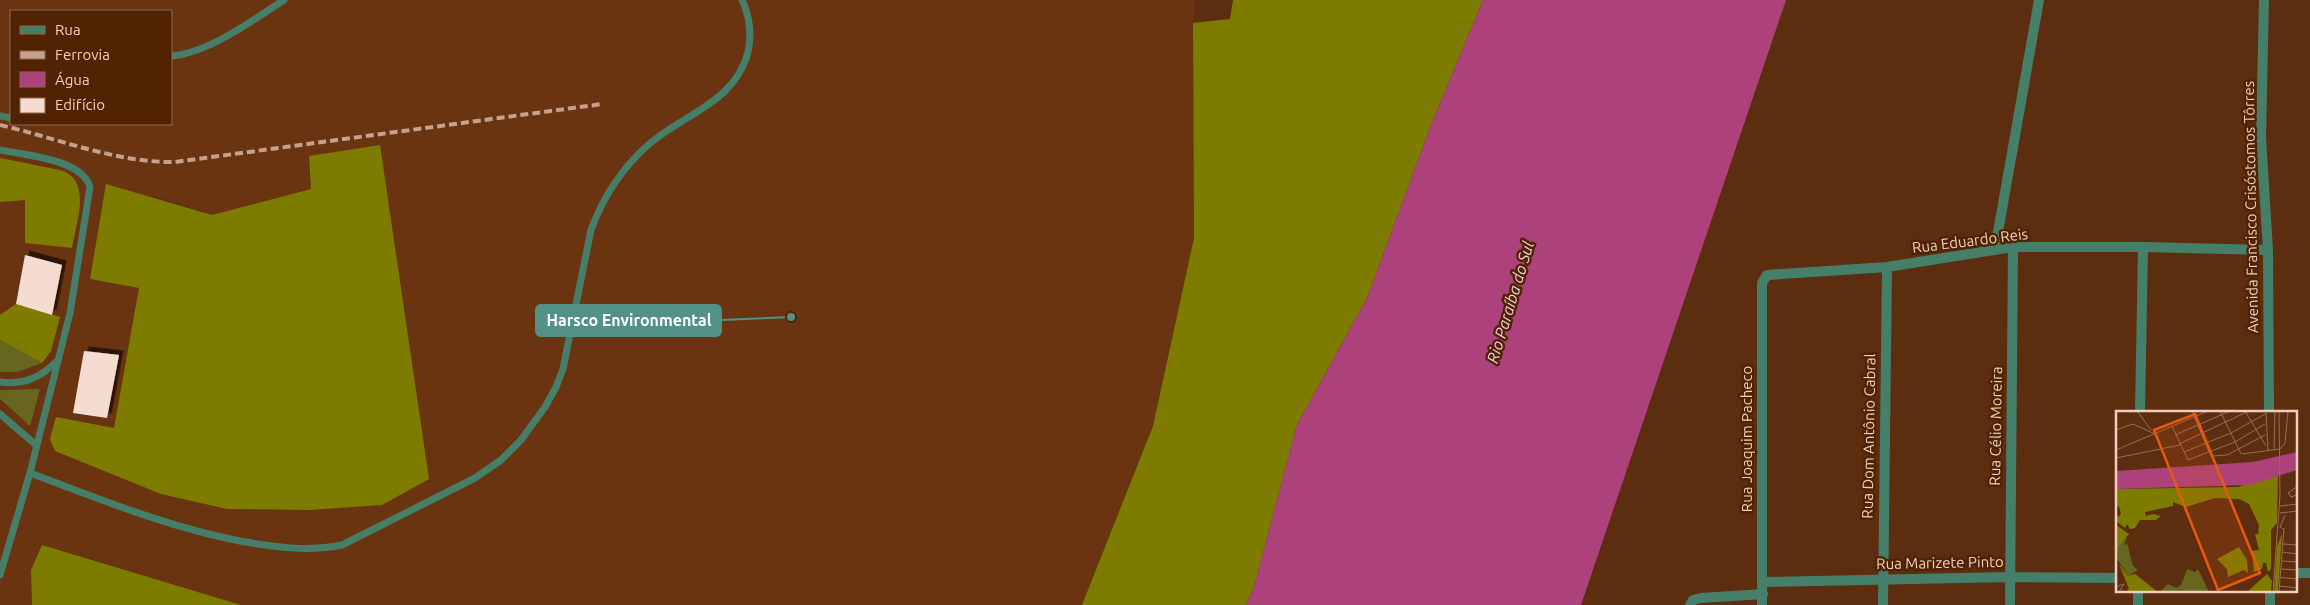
<svg xmlns="http://www.w3.org/2000/svg" width="2310" height="605" font-family="Ubuntu,sans-serif">
<style>
.built{fill:#6a3411;fill-rule:evenodd}
.green{fill:#66661e}
.forest{fill:#7d7c01}
.water{fill:#ac417c}
.building{fill:#f4dcd0;filter:url(#shadow)}
.lines{fill:none;stroke-linecap:round;stroke-linejoin:round}
.service{stroke:#457f6a;stroke-width:7}
.minor{stroke:#457f6a;stroke-width:10}
.rail{stroke:#c5a18e;stroke-width:4;stroke-dasharray:8 4;stroke-linecap:butt}
.labels{text-anchor:middle;stroke-width:5;stroke-linejoin:round;paint-order:stroke}
.street-label{font-size:15px;fill:#eecfc0;stroke:#512303}
.water-label{font-size:16px;font-style:italic;fill:#edcfdd;stroke:#512303}
.inset-road{fill:none;stroke:#976e56;stroke-width:1}
.view{fill:#e8590c;fill-opacity:0.15;stroke:#e8590c;stroke-width:2.5}
.inset-edge{fill:none;stroke:#eecfc0;stroke-width:2.5}
.leader{fill:none;stroke:#529187;stroke-width:2}
.callout-dot{fill:#529187;stroke:#512303;stroke-width:2}
.callout{fill:#529187;stroke:#529187;stroke-width:2}
.callout-label{font-size:16px;text-anchor:middle;font-weight:bold;fill:#fff}
</style>
<defs>
<filter id="shadow"><feDropShadow dx="4.5" dy="-4.5" stdDeviation="0" flood-color="#0009"/></filter>
</defs>
<rect width="100%" height="100%" fill="#5d2d10"/>
<path class="built" d="M0 0H1196L1193 23 1194 238 1153 426 1082 605H241L42 545 31 570 32 605H0ZM11 11H171V124H11ZM309 157 376 505 309 510 227 509 56 417 114 429 139 288 90 279 153 196 212 215 311 189Z"/>
<path class="green" d="M0 340 42 363 17 372H0Z
M40 389 30 426 0 399V390Z"/>
<path class="forest" d="M1233 0H1483L1433 120 1367 298 1297 425 1254 587 1246 605H1082L1153 426 1194 238 1193 23 1230 19Z
M380 145 429 479 382 505 309 510 227 509 161 494 55 451 50 439 56 417 114 428 139 288 90 279 106 184 212 215 311 189 309 156Z
M0 158 60 170C93 180 76 222 72 248L25 243V200L0 202Z
M16 304 60 317 51 351 42 363 0 340V315Z
M42 545 241 605H32L31 570Z"/>
<path class="water" d="M1483 0H1786L1581 605H1246L1254 587 1297 425 1367 298 1433 120Z"/>
<path class="building" d="M25 255 62 265 52 315 16 304Z
M84 351 119 355 107 418 73 413Z"/>
<g class="lines">
<path class="service" d="M171 56C209 53 253 20 284 0
M0 116 11 118
M0 150C25 155 82 159 90 187L70 313 30 473 0 575
M0 382C23 385 40 378 56 362
M0 414 36 445
M30 473C100 499 167 527 240 541 274 547 308 552 342 545L475 478 501 460 521 440 545 407 556 387 563 369 591 230C603 197 621 169 648 145 683 114 735 103 748 52 752 33 750 17 742 0"/>
<path class="minor" d="M2264 0 2261 137 2268 250 2269 412
M1995 249 2039 0
M2140 412 2143 247
M2296 573H2310
M1762 582 2010 577 2118 578
M2138 591V605
M2270 591V605
M1690 605 1693 600 1701 598 1763 594
M1762 605V283L1767 275 1887 267 2013 247H2143L2268 250
M1883 605 1887 267
M2010 605 2013 247"/>
<path class="rail" d="M0 125C57 138 116 163 175 162L602 104"/>
</g>
<g class="labels">
<g class="street-label">
<text transform="translate(2251 207) rotate(-91)" y="5">Avenida Francisco Crisóstomos Tôrres</text>
<text transform="translate(1970 241) rotate(-7)" y="5">Rua Eduardo Reis</text>
<text transform="translate(1996 426) rotate(-89)" y="5">Rua Célio Moreira</text>
<text transform="translate(1869 436) rotate(-89)" y="5">Rua Dom Antônio Cabral</text>
<text transform="translate(1747 439) rotate(-90)" y="5">Rua Joaquim Pacheco</text>
<text transform="translate(1940 563) rotate(-1)" y="5">Rua Marizete Pinto</text>
</g>
<g class="water-label">
<text transform="translate(1510 302) rotate(-73)" y="6">Rio Paraíba do Sul</text>
</g>
</g>
<g transform="translate(2116 411)">
<rect width="181" height="181" fill="#5d2d10"/>
<path d="M11 125 8 135 11 132 17 155 22 159 12 165 0 146 1 135ZM71 158 79 161 82 158 93 181H44L52 173 60 177 65 174Z" fill="#66661e"/>
<path d="M162 63 161 112 155 119V158L152 161 150 152H147L146 158 138 161 136 140 143 139 139 123H142L143 114 133 93 123 88 99 87 70 96 57 91V95L29 101 30 105 37 103 45 105 40 109H24L19 117 14 118 11 113 9 117 0 110V102L2 106 5 103 3 95 0 96V78L122 76ZM0 114 13 123 0 138 1 129ZM166 122 162 181H158L161 136ZM123 136 131 149 132 162 128 159 112 166 111 158 101 148ZM3 153 12 165 19 163 42 181H10L13 178ZM151 163 156 170 155 181H131Z" fill="#7d7c01"/>
<path d="M181 41V59L133 74 0 78V60L137 51Z" fill="#ac417c"/>
<path class="inset-road" d="M21 0 35 19M76 0 93 41M104 0 125 43M129 0 150 35M150 2 152 39M56 15 72 49 119 31 149 13M0 19 17 13 39 23M59 24 114 0M169 32 172 0M63 33 133 0M0 39 92 0M158 39 159 0M68 41 115 22 151 2M94 41 96 45 111 44 149 24M126 43 164 38 169 32M0 47 64 34M181 84 175 86 172 82 182 75M164 95 182 93M164 102 182 100M167 118 164 116 169 104M167 133 182 134M166 141 182 143M166 150 182 151M165 158 182 159M158 166 182 168M163 175 182 177M0 176 8 173 3 181M157 181 164 84 163 0M163 181 168 117"/>
<path class="view" d="M79 3 144 162 102 179 38 19Z"/>
<rect width="181" height="181" class="inset-edge"/>
</g>
<path class="leader" d="M791 317L721 320"/>
<circle class="callout-dot" cx="791" cy="317" r="5"/>
<rect class="callout" x="536" y="305" width="185" height="31" rx="5"/>
<g class="callout-label">
<text x="629" y="326">Harsco Environmental</text>
</g>
<rect x="10" y="10" width="162" height="115" fill="#512303" stroke="#90684f"/>
<rect x="20" y="26" width="25" height="8" fill="#457f6a" stroke="#90684f"/>
<text x="55" y="35" font-size="15" fill="#eecfc0">Rua</text>
<rect x="20" y="51" width="25" height="8" fill="#c5a18e" stroke="#90684f"/>
<text x="55" y="60" font-size="15" fill="#eecfc0">Ferrovia</text>
<rect x="20" y="72" width="25" height="15" fill="#ac417c" stroke="#90684f"/>
<text x="55" y="85" font-size="15" fill="#eecfc0">Água</text>
<rect x="20" y="98" width="25" height="15" fill="#f4dcd0" stroke="#90684f"/>
<text x="55" y="110" font-size="15" fill="#eecfc0">Edifício</text>
</svg>
